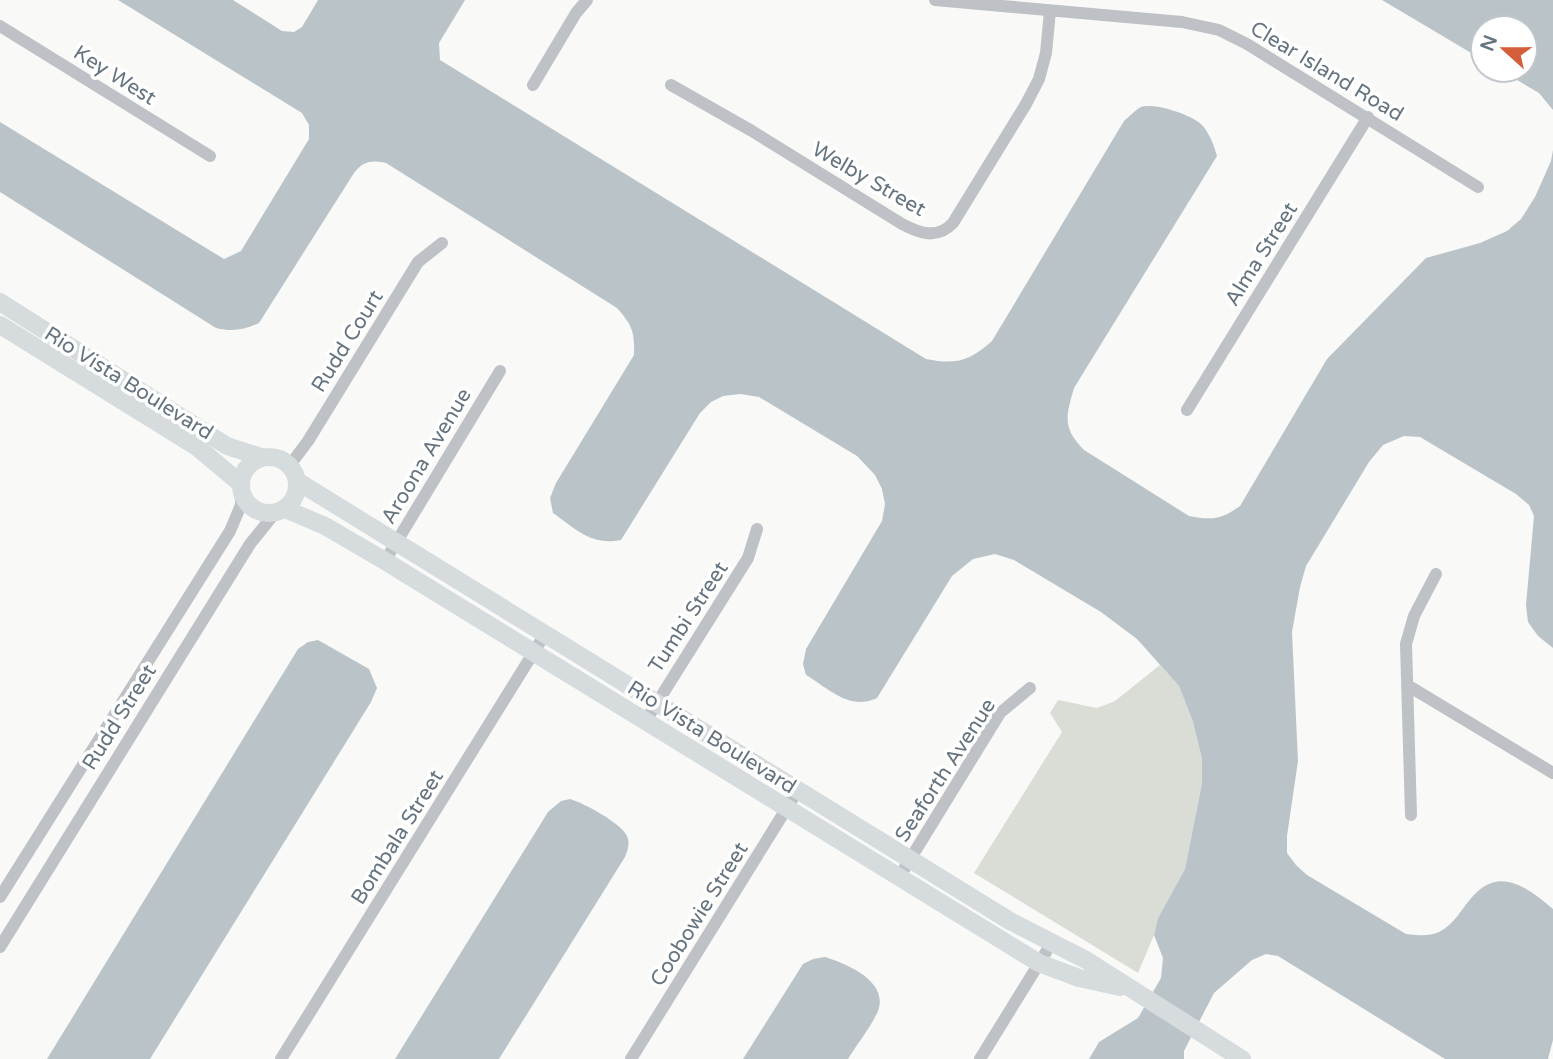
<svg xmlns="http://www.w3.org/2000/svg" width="1553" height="1059" font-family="'Varela Round',sans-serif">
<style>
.green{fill:#d9ddd6}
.water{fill:#bac4c8}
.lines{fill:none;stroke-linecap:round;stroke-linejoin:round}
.street{stroke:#bec2c6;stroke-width:12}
.secondary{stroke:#d6dbde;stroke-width:18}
.labels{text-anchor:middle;stroke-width:7;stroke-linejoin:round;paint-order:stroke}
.street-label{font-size:21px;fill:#66747f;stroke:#fff}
</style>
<rect width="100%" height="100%" fill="#f9f9f7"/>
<path class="green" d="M1160 665 1179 686 1193 722 1202 759V783L1185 869 1158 918 1154 935 1138 973 974 873 1062 732 1050 713 1058 700 1097 708 1115 701Z"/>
<path class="water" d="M118 0H233L282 31 294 32 302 27 318 0H465L439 43 440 60 926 359C956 365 970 361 992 341L1124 121C1129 117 1135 110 1141 107 1154 102 1194 115 1203 126 1210 135 1214 145 1217 156L1074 388C1066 416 1062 428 1084 450L1189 516C1212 520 1221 520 1240 506L1327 359 1426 258 1480 243 1507 231 1521 219 1535 197 1551 161 1553 150V648L1538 636 1528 622 1526 605 1534 516 1529 505 1516 494 1420 437 1404 436 1383 445 1369 462 1306 566 1300 587 1292 632 1298 761 1287 836V853L1296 865 1307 875 1406 934C1417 935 1428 937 1439 932 1455 924 1461 909 1473 896 1500 865 1529 889 1553 909V1040L1548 1059H1445L1278 956 1266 954 1252 960 1214 993 1184 1051V1059H1089L1099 1042 1138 1018 1161 978 1163 958 1154 935 1158 918 1185 869 1202 783V759L1193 722 1179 686 1137 639 1101 612 1014 560 995 554 973 559 952 576 877 698C850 711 829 689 806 675L803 664 806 649 882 521 885 504 882 489 875 475 857 456 759 397 740 394 723 396 711 402 700 413 621 540C591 546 576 529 553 513L550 498 556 483 634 355C635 332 632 325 617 308L386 163C371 160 364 161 354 173L259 323C244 330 233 332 216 328L0 192V122L224 259 241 251 309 139V125L302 113Z
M1382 0H1553V110L1539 93 1500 70H1525V28H1483V60Z
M318 640 369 669 377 688 371 702 150 1059H47L298 649 308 642Z
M570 799C584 803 621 823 627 836 630 843 628 850 625 857L499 1059H395L548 812 561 801Z
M825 957C847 964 889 981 878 1011 871 1027 857 1044 848 1059H743L803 964 813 959Z"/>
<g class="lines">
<path class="street" d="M935 0 1182 22 1219 30 1247 44 1478 187
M0 26 210 156
M533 85 576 13 587 0
M671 85 752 131 902 224C919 233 937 240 953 223L1026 104 1039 79 1046 53 1050 11
M1187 410 1368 117
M290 465 308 441 418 262 442 243
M385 561 500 371
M1407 685 1553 773
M645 722 748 558 757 529
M1411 815 1406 644 1414 616 1436 574
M898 879 1000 713 1030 688
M0 897 230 531 241 505V494
M0 947 250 544 275 513
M281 1059 545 634
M631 1059 798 790
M980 1059 1051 944"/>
<path class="secondary" d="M0 302 227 446 261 457
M0 325 197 447 240 483
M241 485a28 28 0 1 1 56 0a28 28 0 1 1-56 0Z
M297 481 1010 921 1086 960 1242 1059
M285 509 325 526 385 561 1039 963 1079 978 1120 987"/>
</g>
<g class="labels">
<g class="street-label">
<text transform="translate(1327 71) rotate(31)" y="7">Clear Island Road</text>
<text transform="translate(115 75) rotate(32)" y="7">Key West</text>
<text transform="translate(869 179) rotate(30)" y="7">Welby Street</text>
<text transform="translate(1261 254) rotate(-58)" y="7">Alma Street</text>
<text transform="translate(347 341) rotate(-58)" y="7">Rudd Court</text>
<text transform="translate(129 383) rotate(32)" y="7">Rio Vista Boulevard</text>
<text transform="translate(426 456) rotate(-59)" y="7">Aroona Avenue</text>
<text transform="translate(688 617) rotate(-57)" y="7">Tumbi Street</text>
<text transform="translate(119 717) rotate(-58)" y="7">Rudd Street</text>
<text transform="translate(712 737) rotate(32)" y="7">Rio Vista Boulevard</text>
<text transform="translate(945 770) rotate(-57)" y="7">Seaforth Avenue</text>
<text transform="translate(397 837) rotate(-58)" y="7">Bombala Street</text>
<text transform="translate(699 914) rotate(-58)" y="7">Coobowie Street</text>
</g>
</g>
<g transform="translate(1504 49) rotate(291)"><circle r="33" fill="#ffffff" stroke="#c2c7cc" stroke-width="2"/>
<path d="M0-5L12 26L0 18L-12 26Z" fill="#d55e3a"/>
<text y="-10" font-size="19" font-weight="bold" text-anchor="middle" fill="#66747f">N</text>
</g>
</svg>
